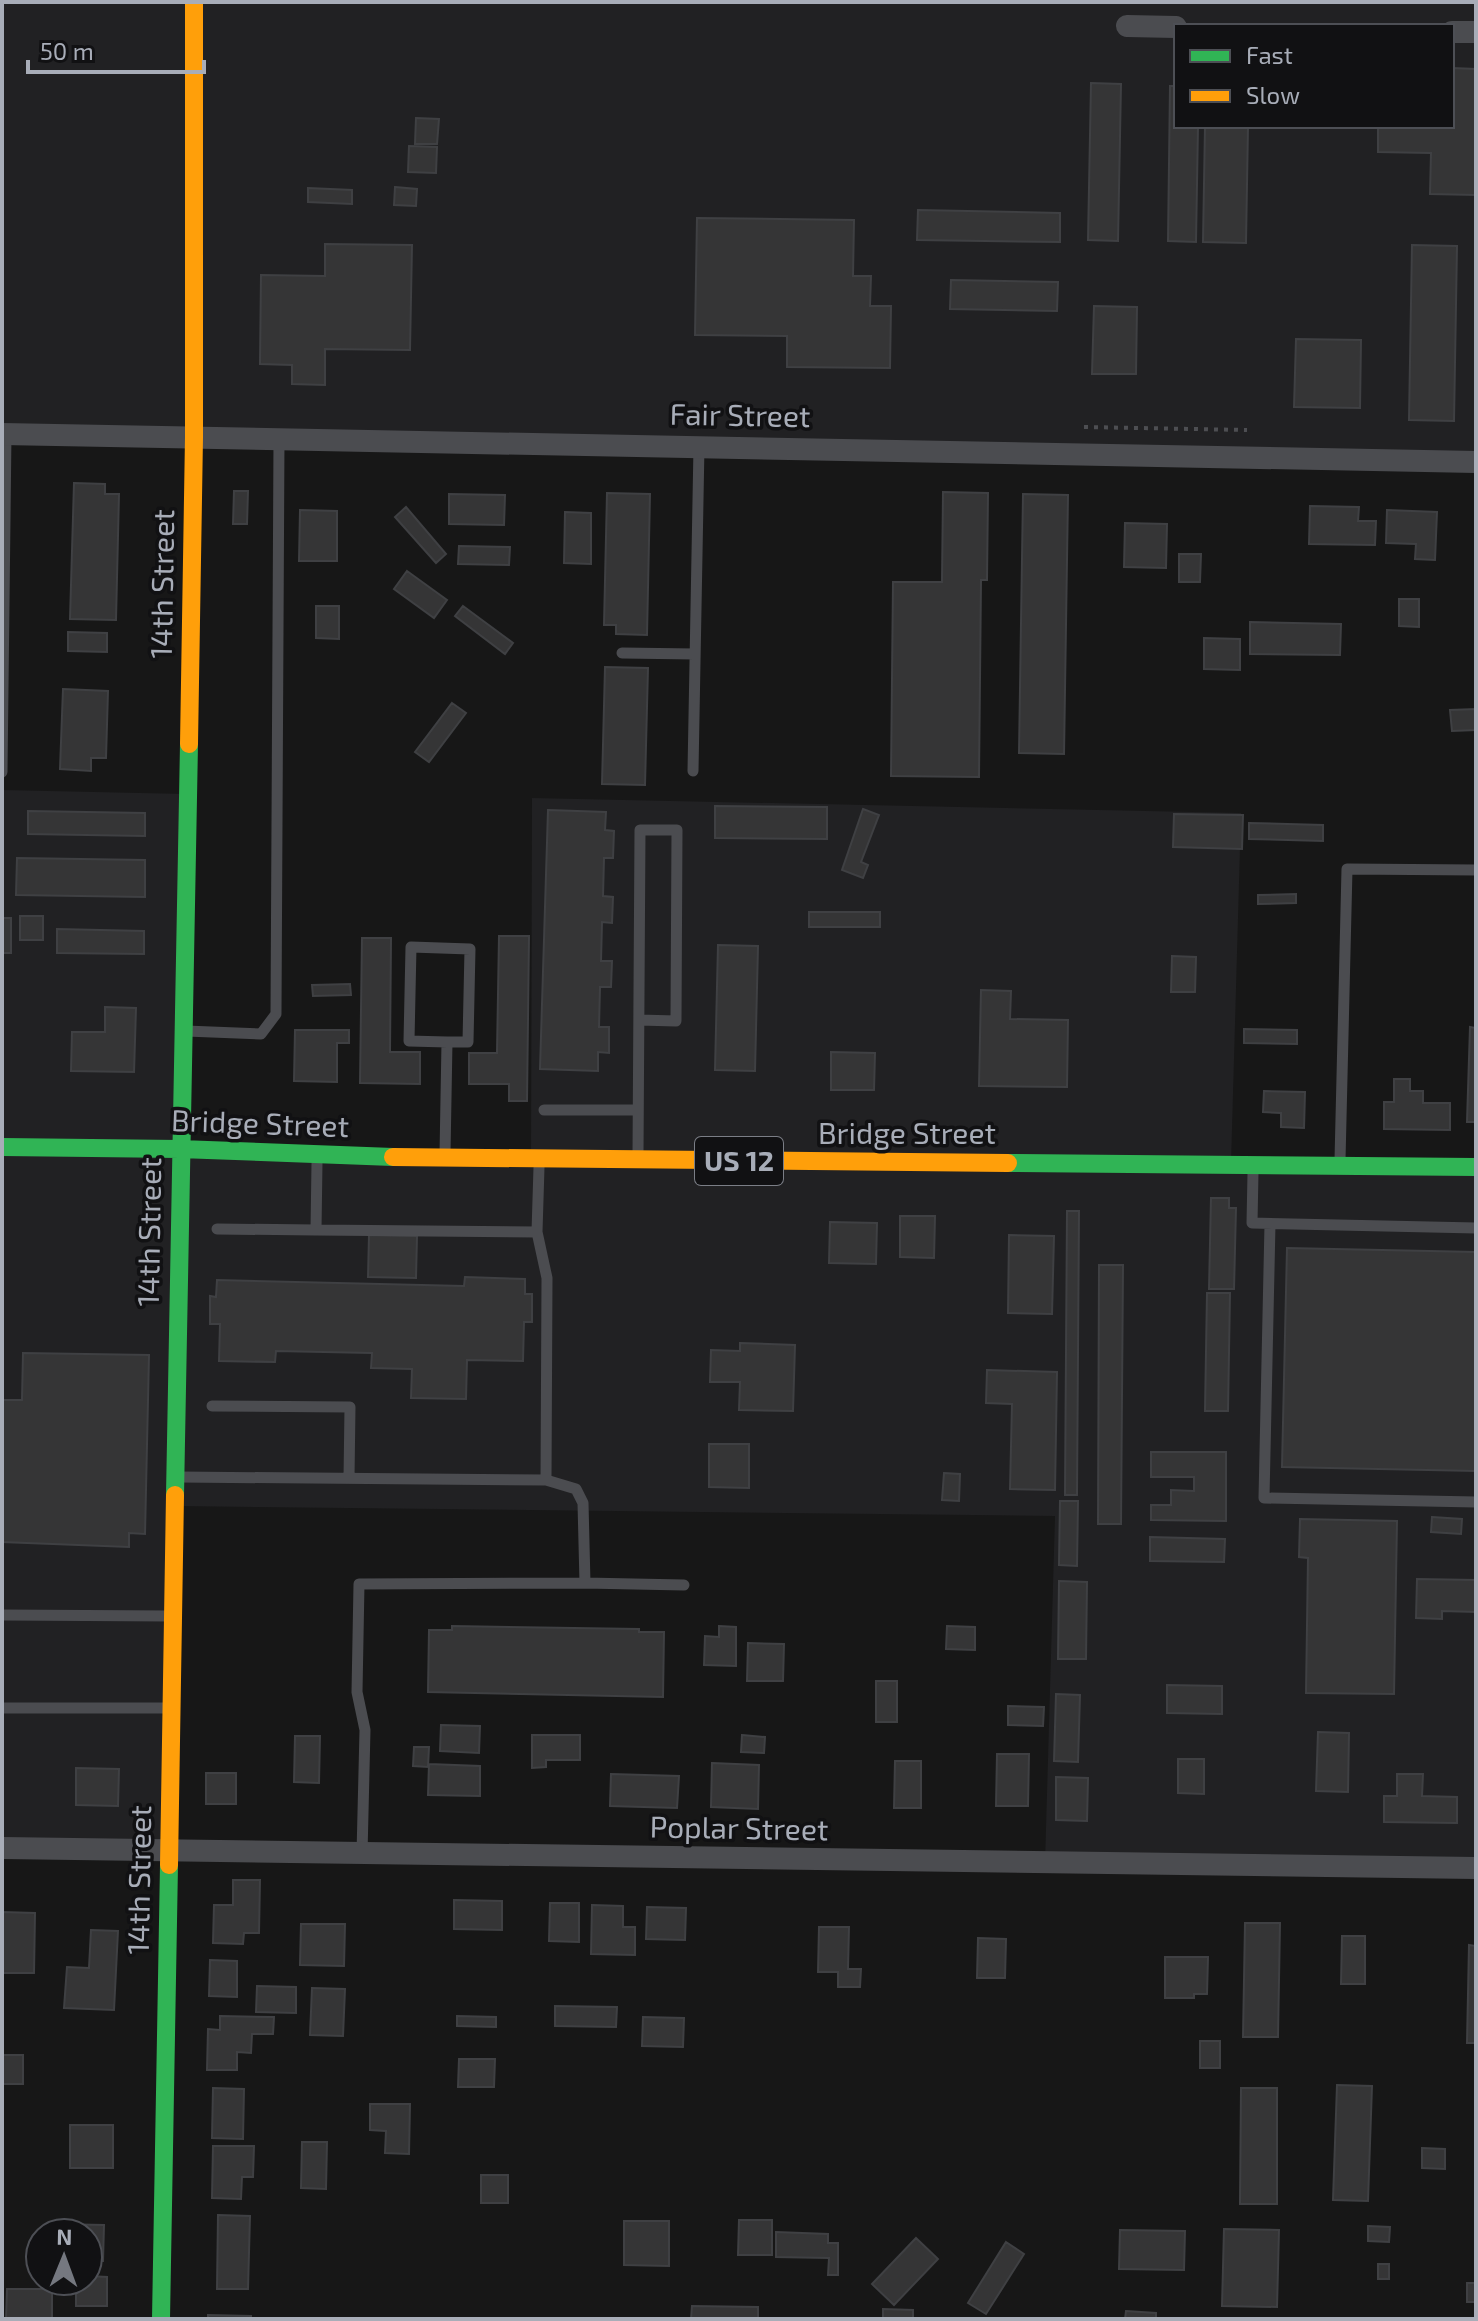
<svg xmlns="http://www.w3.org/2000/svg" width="1478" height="2321" font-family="'Exo 2',sans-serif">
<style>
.built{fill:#212123;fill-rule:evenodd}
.building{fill:#353536;stroke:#3f4043;stroke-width:2}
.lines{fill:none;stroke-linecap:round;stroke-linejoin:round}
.path{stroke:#4d4e52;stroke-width:4;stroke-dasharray:4 6;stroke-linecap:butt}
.lane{stroke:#4b4c50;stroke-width:11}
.street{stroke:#4b4c50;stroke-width:22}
.fast{stroke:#30b455;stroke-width:18}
.slow{stroke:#ff9f0a;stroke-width:18}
.labels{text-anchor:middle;stroke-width:7;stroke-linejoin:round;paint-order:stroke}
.shield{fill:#111113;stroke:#7b7e86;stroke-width:2}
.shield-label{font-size:28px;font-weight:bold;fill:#a8adb8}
.street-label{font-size:30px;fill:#a8adb8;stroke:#111113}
</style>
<rect width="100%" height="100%" fill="#171717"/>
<path class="built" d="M2 2H1476V462L2 432ZM1176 26H1452V126H1176Z
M2 790 187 794 180 1148 531 1159 532 798 1241 813 1231 1164 1476 1167V1868L1045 1863 1055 1516 176 1506 169 1851 2 1848Z"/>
<path class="building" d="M1452 68 1476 69V195L1430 194 1431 153 1378 152V126H1452Z
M1091 83 1121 84 1118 241 1088 240Z
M1170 86H1176V126H1198L1196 242 1168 241Z
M416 118 439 119 437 144H415Z
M1205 126H1248L1246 243 1203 242Z
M409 146 437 147 436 173 408 172Z
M395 187 417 189 416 206 394 205Z
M308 188 352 190V204L308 202Z
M918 210 1060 213V242L917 240Z
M697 218 854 220 853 276H871L870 306H891L890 368 787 367V336L695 335Z
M325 244 412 245 410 350 325 349V385L292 384V365L260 364 261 275 325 276Z
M1412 245 1457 246 1454 421 1409 420Z
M951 280 1058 282 1057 311 950 309Z
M1094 306 1137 307 1136 374H1092Z
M1296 339 1361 340 1360 408 1294 407Z
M74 483 105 484V494H119L116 620 70 619Z
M234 491H248L247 524H233Z
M943 492 988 493 987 580H981L979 777 891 776 893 582H942Z
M607 493 650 494 647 635 616 634V625H604Z
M449 494 505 495 504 525 449 524Z
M1023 494 1068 495 1064 754 1019 753Z
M1310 506 1359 507 1358 521H1376L1375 545 1309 544Z
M406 507 446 554 436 563 395 517Z
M300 510 337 511V561H299Z
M1387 510 1437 512 1435 560 1415 559 1416 544 1386 543Z
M565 512 591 513V564L564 563Z
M1125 523 1167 524 1166 568 1124 567Z
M459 546 510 547 509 565 458 564Z
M1179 554H1201L1200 582H1179Z
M407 571 447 600 434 618 394 589Z
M1399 599H1419V627L1399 626Z
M316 606H339V639L316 638Z
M463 606 513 643 505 654 455 616Z
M1250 622 1341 624 1340 655 1250 654Z
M68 632 107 633V652L68 651Z
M1204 638 1240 639V670L1204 669Z
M605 667 648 668 645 785 602 784Z
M63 689 108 691 106 758H91V771L60 769Z
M452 703 466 713 429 762 415 752Z
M1476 709V730L1452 731 1450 710Z
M715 806 827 807V839L715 838Z
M863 809 879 815 861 862 868 865 863 878 842 870Z
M548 810 606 812 605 830 614 831 613 858H604L603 896 613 897 612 923 602 922 601 961H612L611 987H600L599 1027H609V1053L598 1052V1071L540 1069Z
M28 811 145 813V836L28 834Z
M1174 814 1243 815 1242 849 1173 847Z
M1249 823 1323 825V841L1249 839Z
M17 858 145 860V897L16 895Z
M1296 894V903L1258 904V895Z
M809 912H880V927H809Z
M20 916H43V940H20Z
M2 918H11V953H2Z
M57 929 144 931V954L57 953Z
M499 936H529L527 1101H509V1084H469V1053H497Z
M362 938H391L390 1052H420V1084L360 1083Z
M718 945 758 946 755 1071 715 1070Z
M1172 956 1196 957 1195 992H1171Z
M350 984 351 995 313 996 312 985Z
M981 990 1011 991 1010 1019 1068 1020 1067 1087 979 1086Z
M105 1007 136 1008 134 1072 71 1071 72 1032H105Z
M1470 1027 1476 1028V1122H1467Z
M1244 1029 1297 1030V1044L1244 1043Z
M295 1030H349V1043H337V1082L294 1081Z
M831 1052 875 1053 874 1090H831Z
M1394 1079H1410V1091H1423V1103H1450V1130L1384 1129V1102H1394Z
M1264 1091 1305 1092 1304 1128 1281 1127V1113L1263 1112Z
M1211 1198H1229V1208H1236L1234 1289H1209Z
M1067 1211H1079L1077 1495H1065Z
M900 1216H935L934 1258 900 1257Z
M830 1222 877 1223 876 1264 829 1263Z
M369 1235 417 1236 416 1278 368 1277Z
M1009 1235 1054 1236 1052 1314 1008 1313Z
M1287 1248 1476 1252V1471L1282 1467Z
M1099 1265H1123L1121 1524H1098Z
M465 1277 525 1279V1294H532V1322H524L523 1361 467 1360 466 1399 411 1398 412 1369 371 1368 372 1353 276 1351 275 1362 219 1361 220 1324H210V1296L216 1297 217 1280 464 1286Z
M1207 1293H1230L1228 1411H1205Z
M740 1343 795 1345 793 1411 739 1410 740 1382H710L711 1350 740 1351Z
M23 1353 149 1355 145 1534 129 1533V1547L2 1542V1400H22Z
M987 1370 1057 1372 1055 1490 1010 1489 1012 1404 986 1403Z
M709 1444H749V1488L709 1487Z
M1151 1452H1226V1521L1151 1520V1505H1171V1490L1194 1491V1477H1151Z
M944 1473 960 1474 959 1501 942 1500Z
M1060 1501H1078L1077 1566 1059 1565Z
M1432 1517 1462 1519 1461 1534 1431 1532Z
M1300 1519 1397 1521 1394 1694 1306 1693 1308 1558 1299 1557Z
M1150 1537 1225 1539 1224 1562 1150 1561Z
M1417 1579 1476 1580V1612L1442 1611V1619L1416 1618Z
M1059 1581 1087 1582 1086 1659H1058Z
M452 1626 639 1629V1632H664L663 1697 428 1692 429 1630H452Z
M719 1626 736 1627V1666L704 1665 705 1636 719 1637Z
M947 1626 975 1627V1650L946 1649Z
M748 1643 784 1644 783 1681H747Z
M876 1681H897V1722H876Z
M1167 1685 1222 1686V1714L1167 1713Z
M1056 1694 1080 1695 1078 1762 1054 1761Z
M1008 1706 1044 1707 1043 1726 1008 1725Z
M441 1725 480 1726 479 1753 440 1751Z
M1318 1732 1349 1733 1348 1792 1316 1791Z
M532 1735H580V1760H546V1767L532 1768Z
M742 1735 765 1737 764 1753 741 1752Z
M295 1736H320L319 1783 294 1782Z
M414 1747H429L428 1767 413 1766Z
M997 1754H1029L1028 1806H996Z
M1178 1759H1204V1794L1178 1793Z
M895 1761H921V1808H894Z
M712 1763 759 1765 758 1809 711 1807Z
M429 1764 480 1766V1796L428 1795Z
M76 1768 119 1769 118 1806 76 1805Z
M206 1773H236V1804H206Z
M611 1774 679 1776 677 1808 610 1806Z
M1397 1774H1423L1422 1796 1457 1797V1823L1384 1822V1796H1397Z
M1056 1777 1088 1778 1087 1821 1056 1820Z
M233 1880H260L259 1933H244L243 1944 213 1943 214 1905H233Z
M454 1900 502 1901V1930L454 1929Z
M550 1903H579V1942L549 1941Z
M592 1905 623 1906V1927H635V1955L591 1954Z
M647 1907 686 1908 685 1940 646 1939Z
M2 1912 35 1913 34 1973H2Z
M1245 1923H1280L1278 2037H1243Z
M301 1924H345L344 1966 300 1965Z
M819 1927H849L848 1969H861L860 1987H838V1972H818Z
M91 1930 118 1931 114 2010 64 2008 67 1967 89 1968Z
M1342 1936H1365V1984H1341Z
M978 1938 1006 1939 1005 1978H977Z
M1469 1945 1476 1946V2043H1467Z
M1165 1957H1208L1207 1994H1194V1998H1165Z
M210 1960 237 1961V1997L209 1996Z
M257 1986 296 1987V2013L256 2012Z
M312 1988 345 1989 343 2036 310 2035Z
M555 2006 617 2007 616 2027 555 2026Z
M220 2016 274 2017 273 2034H252L251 2053 237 2052V2070H207L208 2029 220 2030Z
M457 2016 496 2017V2027L457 2026Z
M643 2017 684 2018 683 2047 642 2046Z
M1200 2041H1220V2068H1200Z
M2 2055H23V2084H2Z
M459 2059H495L494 2087H458Z
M1337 2085 1372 2086 1368 2201 1333 2200Z
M213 2088 244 2089 243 2139 212 2138Z
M1241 2088H1277V2204H1240Z
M370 2104H410L409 2154 385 2153 386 2131 370 2130Z
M70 2125H113V2168H70Z
M302 2142H327L326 2189 301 2188Z
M213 2146H254L253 2177H242L241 2199 212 2198Z
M1422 2148 1445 2149V2169L1422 2168Z
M481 2175H508V2203H481Z
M218 2215 250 2216 248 2289H217Z
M739 2220H772V2255H738Z
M624 2221H669V2266L624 2265Z
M54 2224 104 2225 103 2261H88V2233H54Z
M1368 2226 1390 2227 1389 2242 1368 2241Z
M1224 2229 1279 2230 1277 2307 1222 2306Z
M1120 2230 1185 2231 1184 2270 1119 2269Z
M776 2232 828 2234V2243H838V2275H828L829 2258 776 2257Z
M916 2238 938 2259 894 2305 872 2284Z
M1006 2242 1024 2254 986 2314 968 2303Z
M1378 2264H1389V2279H1378Z
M88 2276 107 2277V2306H76V2281H88Z
M1467 2283H1476V2302H1467Z
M7 2289H52V2319H6Z
M692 2306 758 2307V2319H691Z
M883 2309 913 2310V2319H883Z
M1126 2311 1156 2313V2319H1125Z
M208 2315 251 2316V2319H208Z"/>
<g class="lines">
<path class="path" d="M1084 427 1247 430"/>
<path class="lane" d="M622 653 695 654
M693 771 699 446
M2 772 6 434
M186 1031 261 1034 276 1014 279 439
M544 1110H638
M445 1154 447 1042H468L470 949 411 947 409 1041 447 1042
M638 1155 640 830H677L676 1021 639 1020
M1340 1160 1347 869 1476 870
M317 1163 316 1230 537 1232 539 1167
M1253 1173 1252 1223 1476 1228
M1270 1224 1264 1498 1476 1502
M217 1229 316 1230
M212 1406 350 1407 349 1478
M179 1477 546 1480 547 1278 537 1232
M546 1480 576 1489 583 1503 585 1583 684 1585
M2 1615 169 1616
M2 1708H168
M362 1854 365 1730 357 1692 359 1584 585 1583"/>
<path class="street" d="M1127 26 1176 27
M1452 32H1476
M2 434 1476 462
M2 1848 1476 1868"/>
<path class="fast" d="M2 1147 180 1149 393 1157
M1008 1163 1476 1167
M175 1495 189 744
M161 2319 169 1865"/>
<path class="slow" d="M189 744 194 437V2
M393 1157 1008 1163
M169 1865 175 1495"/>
</g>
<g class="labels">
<rect class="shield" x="695" y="1137" width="88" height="48" rx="6"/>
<g class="shield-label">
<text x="739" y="1171">US 12</text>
</g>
<g class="street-label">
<text transform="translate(740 416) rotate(1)" y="10">Fair Street</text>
<text transform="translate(163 584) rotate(-89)" y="10">14th Street</text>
<text transform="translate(260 1124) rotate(2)" y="10">Bridge Street</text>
<text x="907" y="1144">Bridge Street</text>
<text transform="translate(150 1232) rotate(-89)" y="10">14th Street</text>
<text transform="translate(739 1829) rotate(1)" y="10">Poplar Street</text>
<text transform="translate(140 1880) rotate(-89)" y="10">14th Street</text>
</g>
</g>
<rect width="1478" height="2321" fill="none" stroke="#a8adb8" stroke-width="8"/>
<rect x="1174" y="24" width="280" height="104" fill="#111113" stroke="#4d4f55" stroke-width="2"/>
<rect x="1190" y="50" width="40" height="12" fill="#30b455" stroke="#4d4f55" stroke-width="2"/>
<text x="1246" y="64" font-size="24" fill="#a8adb8">Fast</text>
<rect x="1190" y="90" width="40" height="12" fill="#ff9f0a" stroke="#4d4f55" stroke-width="2"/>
<text x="1246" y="104" font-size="24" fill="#a8adb8">Slow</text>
<g transform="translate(64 2257) rotate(1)"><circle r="38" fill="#111113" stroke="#4d4f55" stroke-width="2"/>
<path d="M0-6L14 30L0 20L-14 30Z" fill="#757880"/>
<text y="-12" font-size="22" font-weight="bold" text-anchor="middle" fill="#a8adb8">N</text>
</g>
<path d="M28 60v12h176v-12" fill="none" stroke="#a8adb8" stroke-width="4"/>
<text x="40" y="60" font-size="24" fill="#a8adb8" stroke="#111113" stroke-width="6" paint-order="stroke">50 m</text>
</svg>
